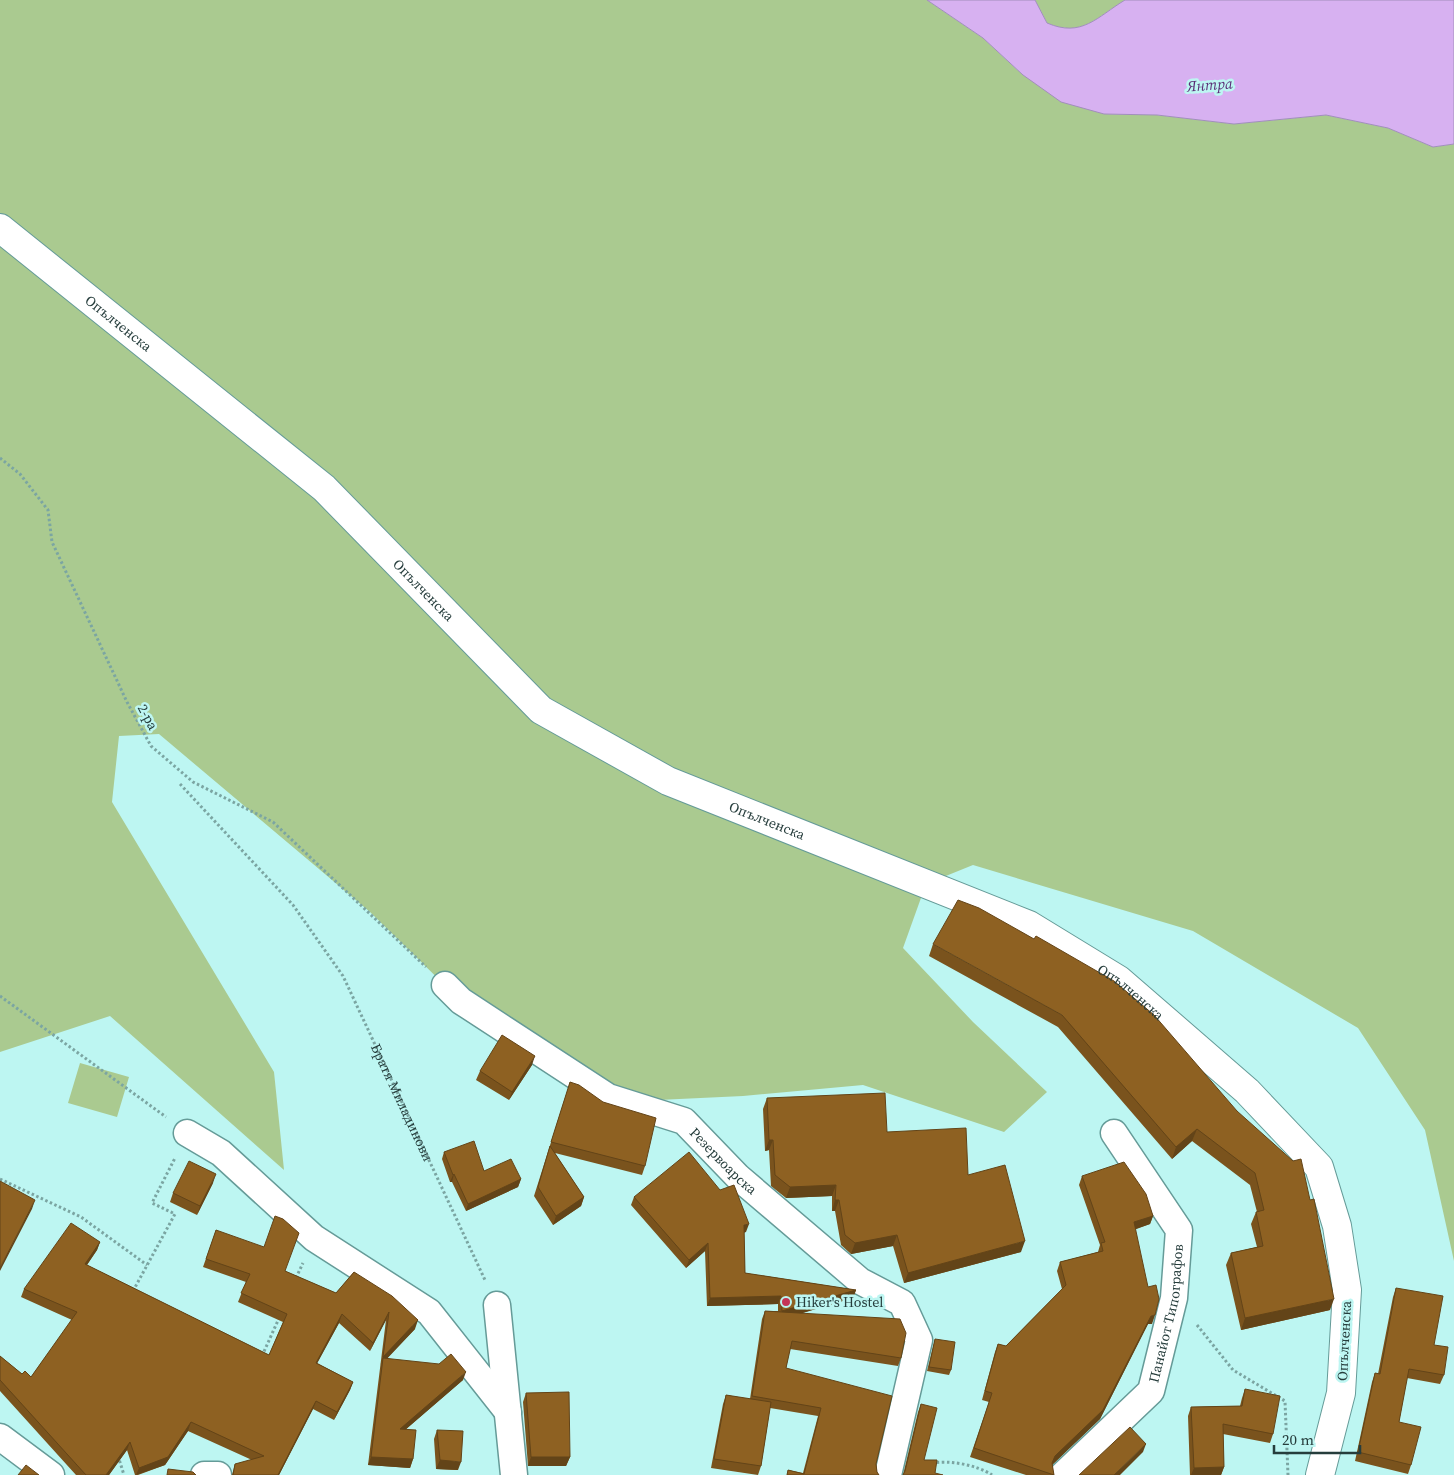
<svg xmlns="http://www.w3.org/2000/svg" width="1454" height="1475" font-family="'Source Serif 4',serif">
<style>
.green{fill:#aaca90}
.water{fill:#d7b1f1;stroke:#a28ebb}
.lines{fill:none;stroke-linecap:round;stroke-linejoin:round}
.street-casing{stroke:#659b98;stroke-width:29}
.secondary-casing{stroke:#659b98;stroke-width:30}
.path{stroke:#7ba5a2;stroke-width:3;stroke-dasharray:2.5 2.5;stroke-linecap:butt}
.street{stroke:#fff;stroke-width:26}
.secondary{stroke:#fff;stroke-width:28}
.wall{fill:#7a531d}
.shaded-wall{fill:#634418}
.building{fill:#8e6122;stroke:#634418}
.poi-dot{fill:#c43557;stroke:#bdf6f2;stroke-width:2}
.labels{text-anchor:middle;stroke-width:5;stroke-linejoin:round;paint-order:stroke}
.street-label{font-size:14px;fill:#263d3c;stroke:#bdf6f2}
.poi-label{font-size:14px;fill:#263d3c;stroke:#bdf6f2;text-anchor:start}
.water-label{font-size:15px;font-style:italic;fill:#5b2c76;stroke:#bdf6f2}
</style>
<rect width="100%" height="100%" fill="#bdf6f2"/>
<path class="green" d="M0 0H927L983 38 1023 75 1104 114 1157 115 1234 124 1326 115 1388 128 1433 147 1454 144V1261L1425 1130 1358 1028 1193 931 973 865 926 884 903 948 973 1022 1047 1092 1004 1132 863 1085 743 1096 658 1100 608 1097 461 1001 370 912 159 734 119 736 112 802 274 1072 284 1170 110 1016 0 1052Z
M1035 0H1125C1097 17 1082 38 1047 23Z
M80 1063 129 1077 117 1117 68 1103Z"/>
<path class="water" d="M927 0H1035L1047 23C1082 38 1097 17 1125 0H1454V144L1433 147 1388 128 1326 115 1234 124 1157 115 1104 114 1061 102 1023 75 983 38Z"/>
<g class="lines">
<defs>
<g id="street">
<path id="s2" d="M445 985 461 1001 608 1097 684 1121 738 1177 860 1281 902 1303 919 1340 888 1475"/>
<path d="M187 1133 221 1153 314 1238 429 1312 508 1412"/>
<path d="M497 1305 514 1475"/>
<path d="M0 1437 51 1475"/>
<path d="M204 1475H218"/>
<path id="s3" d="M1063 1475 1151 1391 1174 1298 1179 1230 1114 1133"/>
</g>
<g id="secondary">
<path id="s4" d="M0 228 324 488 541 710 668 781 1029 925 1119 980 1247 1091 1319 1167 1337 1226 1347 1290 1341 1393 1320 1475"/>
</g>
</defs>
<use href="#street" class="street-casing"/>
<use href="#secondary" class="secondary-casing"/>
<g class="path">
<path d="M0 458 20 474 48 510 52 542 127 702 151 746 193 782 273 822 426 967"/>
<path id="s1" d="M180 784 293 905 343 976 485 1280"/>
<path d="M0 996 166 1117"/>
<path d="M0 1179 81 1217 147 1265"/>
<path d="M296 1278 303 1263"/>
<path d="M133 1291 175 1214 152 1203 175 1158"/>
<path d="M1197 1325 1233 1370 1285 1401 1288 1475"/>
<path d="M262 1356 280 1316"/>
<path d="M118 1456 124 1475"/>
<path d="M932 1463C950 1460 977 1465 992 1475"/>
</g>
<use href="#street" class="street"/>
<use href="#secondary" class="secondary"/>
</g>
<path class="wall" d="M933 944 1237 1111 1330 1310 1241 1330 1226 1265 1231 1253 1257 1247 1251 1224 1256 1212H1257L1250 1185 1192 1141 1172 1159 1058 1027 929 956Z
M532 1065 509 1100 476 1080 480 1071Z
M570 1082 645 1166 642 1175 555 1153 584 1197 581 1206 553 1225 534 1196Z
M767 1098 887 1132 968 1175 1021 1252 904 1283 893 1246 851 1254 841 1245 835 1211H832V1196L786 1198 771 1186 769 1150 765 1151 763 1109Z
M444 1152 484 1171 521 1179 518 1187 466 1211 452 1182H450L442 1159Z
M1082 1176 1153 1216 1150 1224 1135 1229 1152 1324H1148L1100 1419 1052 1465 1054 1475H1026L970 1457 989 1402 982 1400 995 1352 998 1344 1006 1346 1062 1289 1057 1271 1060 1262 1098 1252 1100 1245 1079 1185Z
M213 1183 197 1215 170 1202 173 1193Z
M634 1197 746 1232H744L745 1273 856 1290 853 1298 802 1313 901 1358 898 1366 790 1349 786 1368 876 1464 877 1472 879 1475H787L788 1470 803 1473 818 1416 770 1408 761 1466 758 1475 711 1468 723 1404 726 1395 750 1399 762 1319 765 1311H778V1304L707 1306 705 1251 686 1268 631 1205Z
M216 1230 285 1271 336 1293 354 1272 415 1329 387 1358 463 1380 406 1429 413 1459 410 1468 368 1465 386 1320 370 1351 339 1323 317 1363 353 1382 350 1390 334 1420 313 1409 279 1475H232L235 1464 252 1460 188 1431 165 1465 138 1475H135L127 1450 109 1475H76L0 1391V1356L22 1374 31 1377 72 1320 21 1297 24 1289 100 1242 97 1250 87 1265 269 1355 283 1322 238 1302 246 1282 203 1267Z
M1396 1288 1434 1345 1444 1375 1440 1384 1407 1378 1399 1422 1411 1465 1408 1474 1355 1461 1372 1382 1375 1373 1378 1374 1393 1297Z
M935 1339 951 1370 949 1375 927 1371Z
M1245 1389 1273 1434 1270 1443 1223 1434 1224 1467 1221 1475H1190L1188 1416 1191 1407 1240 1406 1242 1398Z
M526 1393 570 1457 566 1466H528L523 1402Z
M921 1404 924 1460 935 1473 903 1475 918 1412Z
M437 1430 458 1470 436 1469 434 1439Z"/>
<path class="shaded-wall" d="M535 1056 532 1065 509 1100 512 1092Z
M1197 1129 1192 1141 1172 1159 1176 1147Z
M769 1140H773L769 1150 765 1151Z
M216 1174 213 1183 197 1215 200 1206Z
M454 1174 452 1182H450L453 1175Z
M521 1179 518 1187 466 1211 468 1204Z
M836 1185 832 1196 786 1198 790 1187Z
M584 1197 581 1206 553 1225 556 1216Z
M35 1200 32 1209 0 1271V1268Z
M835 1200H839L835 1211H832Z
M1153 1216 1150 1224 1131 1231 1134 1222Z
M749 1224 746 1232 741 1234 744 1225Z
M897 1235 893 1246 851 1254 855 1243Z
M1025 1241 1021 1252 904 1283 908 1273Z
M100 1242 97 1250 82 1272 85 1264Z
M708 1243 705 1251 686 1268 689 1260Z
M856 1290 853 1298 779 1320 782 1311Z
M781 1296 778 1304 707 1306 710 1298Z
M1334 1299 1330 1310 1241 1330 1245 1318Z
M389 1312 386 1320 370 1351 373 1343Z
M342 1314 339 1323 313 1371 316 1363Z
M1155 1315 1152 1324H1148L1100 1419 1052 1465V1463L1055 1456 1151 1316Z
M418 1320 415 1329 383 1363V1358L380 1366 383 1357Z
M466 1372 463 1380 397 1437 400 1429Z
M353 1382 350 1390 334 1420 337 1412Z
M316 1401 313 1409 279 1475H278Z
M191 1422 188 1431 165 1465 136 1475 139 1468Z
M130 1442 127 1450 109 1475H106Z
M1146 1444 1143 1452 1120 1475H1114Z
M371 1457 413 1459 410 1468 368 1465Z
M531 1457H570L566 1466H528Z
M440 1460 461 1462 458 1470 436 1469Z
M1224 1467 1221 1475H1191L1194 1468Z"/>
<path class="building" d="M958 900 979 908 1034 939 1036 936 1114 981 1154 1015 1237 1111 1293 1161 1301 1159 1310 1200 1314 1199 1334 1299 1245 1318 1231 1253 1263 1246 1256 1212 1264 1210 1255 1173 1197 1129 1176 1147 1062 1015 933 944Z
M502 1035 535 1056 512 1092 480 1071Z
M570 1082 579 1085 603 1102 656 1118 645 1166 551 1142Z
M885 1093 887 1132 966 1128 968 1175 1005 1165 1025 1241 908 1273 897 1235 855 1243 845 1235 839 1200H835L836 1185 790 1187 775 1175 773 1140H769L767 1098Z
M474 1141 484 1171 511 1159 521 1179 468 1204 454 1174 453 1175 444 1152Z
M550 1146 584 1197 556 1216 538 1187Z
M689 1152 720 1190 734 1185 749 1224 744 1225 745 1273 856 1290 782 1311 781 1296 710 1298 708 1243 689 1260 634 1197Z
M189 1161 216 1174 200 1206 173 1193Z
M1124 1162 1146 1194 1153 1216 1134 1222 1148 1287 1156 1285 1159 1299 1155 1315 1151 1316 1103 1410 1055 1456 1052 1463 1054 1475 974 1448 992 1393 985 1391 998 1344 1006 1346 1066 1285 1060 1262 1103 1251 1101 1243 1105 1242 1082 1176Z
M0 1181 35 1200 0 1268Z
M275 1216 283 1219 299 1233 285 1271 336 1293 354 1272 392 1296 418 1320 383 1357 389 1312 373 1343 342 1314 316 1363 353 1382 337 1412 316 1401 278 1475H233L235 1464 264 1456 191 1422 168 1457 139 1468 130 1442 106 1475H86L0 1380V1356L22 1374 25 1371 31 1377 77 1312 24 1289 71 1223 100 1242 85 1264 269 1355 287 1314 241 1293 250 1274 206 1259 216 1230 264 1247Z
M1396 1288 1443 1296 1434 1345 1448 1347 1444 1375 1409 1369 1399 1422 1421 1427 1411 1465 1358 1452 1375 1373 1380 1374Z
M765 1311 900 1319 906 1333 901 1358 792 1341 786 1368 892 1396 876 1464 877 1472 879 1475H787L788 1470 804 1474 821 1408 752 1396Z
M935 1339 955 1342 951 1370 929 1367Z
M451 1354 466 1372 400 1429 416 1430 413 1459 371 1457 383 1358 439 1364Z
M1245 1389 1280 1396 1273 1434 1223 1424 1224 1467 1194 1468 1191 1407 1242 1406Z
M569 1392 570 1457H531L526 1393Z
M726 1395 771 1402 761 1466 714 1459Z
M921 1404 937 1408 924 1460H937L935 1473 943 1475H903L905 1471Z
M1130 1427 1146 1444 1114 1475H1079Z
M437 1430 463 1431 461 1462 440 1460Z
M26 1465 39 1475H18Z
M168 1469 193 1472 196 1475H167Z"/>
<circle class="poi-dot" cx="786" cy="1302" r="5"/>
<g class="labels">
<g class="street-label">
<text dy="5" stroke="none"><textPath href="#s4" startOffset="152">Опълченска</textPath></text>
<text dy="5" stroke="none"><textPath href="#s4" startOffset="558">Опълченска</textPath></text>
<text transform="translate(148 717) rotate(62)" y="5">2-ра</text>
<text dy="5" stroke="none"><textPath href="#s4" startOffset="978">Опълченска</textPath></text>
<text dy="5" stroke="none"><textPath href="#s4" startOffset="1382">Опълченска</textPath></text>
<text dy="5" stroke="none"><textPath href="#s1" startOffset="392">Братя Миладинови</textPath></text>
<text dy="5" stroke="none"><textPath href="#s2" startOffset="334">Резервоарска</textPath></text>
<text dy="5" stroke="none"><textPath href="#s3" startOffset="201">Панайот Типографов</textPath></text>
<text transform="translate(1344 1341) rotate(-87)" y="5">Опълченска</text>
</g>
<g class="poi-label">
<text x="796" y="1307">Hiker's Hostel</text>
</g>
<g class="water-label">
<text transform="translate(1210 85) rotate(-4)" y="5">Янтра</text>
</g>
</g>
<path d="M1274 1445v8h86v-8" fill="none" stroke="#263d3c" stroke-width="2.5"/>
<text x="1282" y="1445" font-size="15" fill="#263d3c" stroke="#bdf6f2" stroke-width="4" paint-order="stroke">20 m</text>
</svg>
